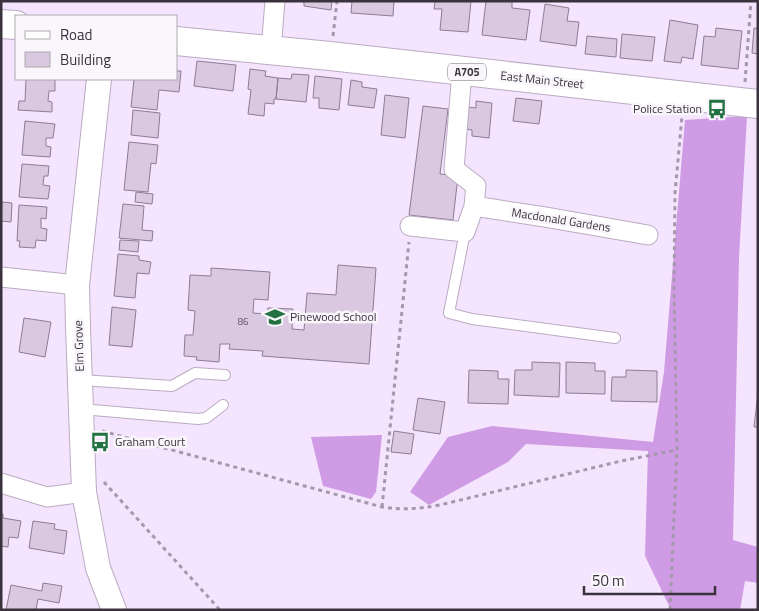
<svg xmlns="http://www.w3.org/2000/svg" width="759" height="611" font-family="'Titillium Web',sans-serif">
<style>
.forest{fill:#cf9be4}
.building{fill:#d9c8e0;stroke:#8d7d93}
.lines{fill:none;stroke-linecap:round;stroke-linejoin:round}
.service-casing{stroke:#bbabc2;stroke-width:12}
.minor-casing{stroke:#bbabc2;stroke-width:21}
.tertiary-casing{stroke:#bbabc2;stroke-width:26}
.primary-casing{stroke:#bbabc2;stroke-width:30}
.path{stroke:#a598ab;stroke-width:3;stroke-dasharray:4 4;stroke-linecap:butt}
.service{stroke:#fff;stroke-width:10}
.minor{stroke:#fff;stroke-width:19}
.tertiary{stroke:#fff;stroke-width:24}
.primary{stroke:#fff;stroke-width:28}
.labels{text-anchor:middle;stroke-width:5;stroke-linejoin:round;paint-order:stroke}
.number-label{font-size:10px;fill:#625866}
.shield{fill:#faf7fc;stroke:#746e76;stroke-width:1}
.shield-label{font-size:11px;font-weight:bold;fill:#3a333d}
.street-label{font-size:12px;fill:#3a333d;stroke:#faf7fc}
.poi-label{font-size:12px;fill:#3a333d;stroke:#faf7fc;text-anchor:start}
</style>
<rect width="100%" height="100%" fill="#f5e4fd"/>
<path class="forest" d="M747 116 739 258 733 540 758 547V583L745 581 740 610H671L645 556 648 451 526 444 508 462 429 505 410 492 448 437 492 426 653 442 664 372 685 120Z
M382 435 376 492 371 499 323 486 311 437Z"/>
<path class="building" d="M304 1H332L331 10 304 6Z
M352 1H394L393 16 351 13Z
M435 1H471L468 32 440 30 442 9H434Z
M486 1H512V8L530 10 526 40 482 35Z
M545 4 569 8 567 21 579 22 576 46 540 41Z
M670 20 698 25 693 59 682 57 681 63 664 61Z
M716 28 742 31 738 69 701 65 704 36 715 37Z
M754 28 758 29V54L752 53Z
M622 34 655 37 652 61 620 58Z
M587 36 617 39 616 57 585 54Z
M197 61 236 65 233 91 194 86Z
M250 69 266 71 265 76 278 78 276 99H274V104L265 103 264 116 248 114 251 90 248 89Z
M176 71H181L179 92 159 90 157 110 131 107 134 79H176Z
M292 74 309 75 306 102 276 99 278 78 291 79Z
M315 76 342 79 339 110 319 108V98H313Z
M26 79H55V91H49L48 101 52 102V112L18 110 19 101H25Z
M351 80 362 82V87L377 89 374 108 348 105Z
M385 95 409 98 405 138 381 135Z
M516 98 542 101 539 124 513 121Z
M476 101 492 103 489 138 472 136V130L466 129 468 107 476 108Z
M423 106 448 109 440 174 458 176 453 220 409 215Z
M133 110 160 113 158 138 131 135Z
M25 121 55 124 53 138H46V146L51 147 50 157 22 155Z
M129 142 158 145 156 164 151 163 148 192 124 190Z
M22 164 49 166 48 176H44L43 185 50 186 48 199 19 197Z
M136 192 153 194 152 204 135 202Z
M2 202 12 203 11 222 1 221Z
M123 204 144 206 142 230 153 231 152 241 119 238Z
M19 205 47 207 46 219 41 218V228L47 229 46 241 36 240 35 248 19 247 20 241H17Z
M120 240 139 241 138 252 119 250Z
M118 254 139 256V260L151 262 149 274 137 273 135 298 114 296Z
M338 265 376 268 369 364 262 356 263 351 229 349 230 344H220L219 362 196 360 197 357 184 356 185 335H193L195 311 188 310 190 275 211 276V268L270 272 268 300 254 299 253 313 267 314 268 308 293 309 292 329 304 330 307 293 336 295Z
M112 307 136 310 132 347 109 345Z
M24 318 51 322 45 357 19 352Z
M532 362 560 363 559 397 514 395 515 370H532Z
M566 362 595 363V371H605V394L566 393Z
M469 370 498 371V379H509L508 404 468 403Z
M626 370 657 371V402L611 401 612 377H626Z
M758 393V427H754Z
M418 398 445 402 440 434 413 430Z
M394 431 414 434 411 454 391 452Z
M1 514H3V518L21 521 18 538 9 537 8 547 1 546Z
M33 521 55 524 54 529 67 531 64 554 29 548Z
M43 583 62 586 59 603 38 599 36 610H6L11 585 42 591Z"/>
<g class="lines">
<defs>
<path id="service" d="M465 232 449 313 472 319 615 338
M81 380 172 386 195 373 225 375
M81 409 198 419 206 418 223 405"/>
<path id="minor" d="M271 50 275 1
M474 206 545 217 648 235
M410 226 465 232 474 206 476 186 454 169 462 71
M1 277 77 285
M1 483 47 497 84 492"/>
<path id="tertiary" d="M99 79 77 285 78 327 84 492 98 568 114 610"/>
<path id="primary" d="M1 24 16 25
M176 41 330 56 758 104"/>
</defs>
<use href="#service" class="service-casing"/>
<use href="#minor" class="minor-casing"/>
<use href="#tertiary" class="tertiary-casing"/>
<use href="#primary" class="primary-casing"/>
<path class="path" d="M333 36 337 1
M745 82 751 1
M102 431 382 507C403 510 419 509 440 505L621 461 677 450
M104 482 220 610
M382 507 409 242
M670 610 677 450 674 286 675 193 682 116"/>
<use href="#service" class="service"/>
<use href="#minor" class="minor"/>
<use href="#tertiary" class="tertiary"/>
<use href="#primary" class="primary"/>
</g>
<defs>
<symbol id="bus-bare" viewBox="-9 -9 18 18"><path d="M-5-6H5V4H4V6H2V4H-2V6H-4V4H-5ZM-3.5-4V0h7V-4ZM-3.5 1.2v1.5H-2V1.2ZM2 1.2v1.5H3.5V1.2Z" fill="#227141" stroke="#faf7fc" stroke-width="2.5" paint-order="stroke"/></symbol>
<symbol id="school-bare" viewBox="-9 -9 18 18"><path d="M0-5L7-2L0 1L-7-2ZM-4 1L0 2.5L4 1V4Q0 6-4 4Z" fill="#227141" stroke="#faf7fc" stroke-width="2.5" paint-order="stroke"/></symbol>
</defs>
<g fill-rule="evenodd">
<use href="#bus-bare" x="703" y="95" width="28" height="28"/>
<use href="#school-bare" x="261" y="303" width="28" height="28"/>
<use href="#bus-bare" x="86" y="428" width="28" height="28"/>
</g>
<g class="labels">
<g class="number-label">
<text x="243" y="325">86</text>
</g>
<rect class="shield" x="448" y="63.5" width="38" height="17" rx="4"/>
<g class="shield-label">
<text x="467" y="76">A705</text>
</g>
<g class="street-label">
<text transform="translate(542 80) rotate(6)" y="4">East Main Street</text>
<text transform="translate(561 220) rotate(9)" y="4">Macdonald Gardens</text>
<text transform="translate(79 346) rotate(-92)" y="4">Elm Grove</text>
</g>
<g class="poi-label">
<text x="702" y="113" text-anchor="end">Police Station</text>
<text x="290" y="321">Pinewood School</text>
<text x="115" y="446">Graham Court</text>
</g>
</g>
<rect width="759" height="611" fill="none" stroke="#3a333d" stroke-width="5"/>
<rect x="15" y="15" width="162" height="65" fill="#faf7fc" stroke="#ada9b0"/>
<rect x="25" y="31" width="25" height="8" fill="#ffffff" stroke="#ada9b0"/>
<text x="60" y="40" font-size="15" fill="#3a333d">Road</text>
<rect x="25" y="52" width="25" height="15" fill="#d9c8e0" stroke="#ada9b0"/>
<text x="60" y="65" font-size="15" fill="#3a333d">Building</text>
<path d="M584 586v8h131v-8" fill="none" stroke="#3a333d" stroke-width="2.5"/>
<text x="592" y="586" font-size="15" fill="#3a333d" stroke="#faf7fc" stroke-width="4" paint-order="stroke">50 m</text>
</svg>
